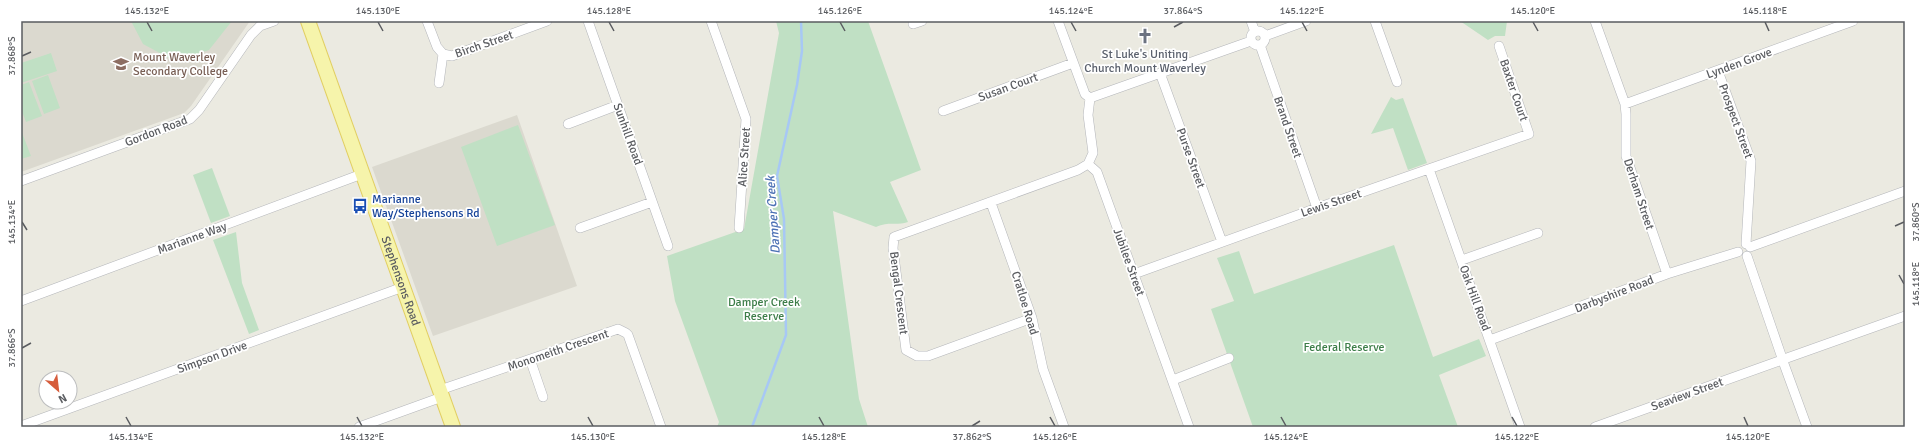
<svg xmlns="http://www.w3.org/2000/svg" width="1926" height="448" font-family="Signika,sans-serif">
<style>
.education{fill:#dbd9cf}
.green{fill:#c0e0c4}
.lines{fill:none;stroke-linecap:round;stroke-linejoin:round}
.stream{stroke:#a7c8f5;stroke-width:2.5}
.minor-casing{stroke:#b4b6ba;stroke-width:10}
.primary-casing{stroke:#e2cf63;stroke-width:16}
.minor{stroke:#fff;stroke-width:9}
.primary{stroke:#f6f4ab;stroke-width:14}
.ticks{fill:none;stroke:#5a5c60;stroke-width:1.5}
.labels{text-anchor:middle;stroke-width:3.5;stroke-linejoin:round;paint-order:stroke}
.street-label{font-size:12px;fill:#5a5c60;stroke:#fff}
.worship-label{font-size:12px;fill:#5b616d;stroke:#fff}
.education-label{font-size:12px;fill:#785e54;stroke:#fff;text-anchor:start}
.transit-label{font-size:12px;fill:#164399;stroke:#fff;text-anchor:start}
.park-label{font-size:12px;fill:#3c7d48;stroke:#fff}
.water-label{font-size:13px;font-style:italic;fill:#4d72b5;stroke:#fff}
.neatline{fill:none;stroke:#5a5c60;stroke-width:1.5}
.ticks-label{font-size:10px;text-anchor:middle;fill:#5a5c60}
</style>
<rect width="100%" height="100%" fill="#ebeae1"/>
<path class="education" d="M21 21H250L191 106 184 113 21 172Z
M517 115 577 286 433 336 372 167Z"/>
<path class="green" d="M131 21H232L209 50 191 56 169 58 143 44Z
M776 21H868L921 170 890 182 908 222C896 226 889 221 876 227L833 211 859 399 868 427H717L719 422 675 301 667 256 744 229 779 33Z
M1460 21H1507L1505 36H1495L1488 40Z
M51 53 57 71 21 83V63Z
M48 75 60 108 44 114 32 81Z
M29 82 42 116 26 122 21 109V85Z
M1391 97 1396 100 1403 98 1427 163 1408 170 1393 128 1371 134Z
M518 125 555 225 497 246 461 147Z
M21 130 31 156 21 159Z
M212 168 230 216 211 223 193 175Z
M236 232 242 283 259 330 249 334 213 240Z
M1394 245 1433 357 1479 339 1486 356 1439 375 1458 427H1253L1211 309 1234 301 1217 258 1239 251 1254 294Z"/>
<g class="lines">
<path class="stream" d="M752 427 786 335 784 219 777 176 797 85 802 51 801 21"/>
<defs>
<path id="minor" d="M427 21 437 47 443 54
M588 21 668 246
M711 21 746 119 739 228
M1058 21 1085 94 1090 98
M1251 21 1255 32
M1375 21 1397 82
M1595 21 1625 104 1626 114V156L1667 274
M913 24 922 21
M1251 38a7 7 0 1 1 14 0a7 7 0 1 1-14 0Z
M1265 36 1306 21
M1260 45 1317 208
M443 54 452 56 547 21
M1718 71 1751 161 1746 244
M1160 73 1222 242
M439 83 443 54
M1090 98 1088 115 1093 153 1088 164 1097 172 1189 427
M1090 98 1251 41
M1625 104 1853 21
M943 111 1073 63
M568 124 618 105
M1429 169 1520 427
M21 181 190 119 199 110 251 35 260 26 274 21
M991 203 1032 318 1043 369 1064 427
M580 228 652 202
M1750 247 1905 191
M1747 256 1781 355
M1462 260 1538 233
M1134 274 1317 208 1529 134 1499 46
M21 301 362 174
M1032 318 928 356H917L906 350 893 248 894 237 1078 170 1088 164
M1490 340 1667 274 1738 252
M1787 358 1905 316
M530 359 543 397
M1784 364 1807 427
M1173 380 1229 358
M440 390 618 329 626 333 628 335 661 427
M21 426 403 287
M359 427 442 397
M1595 427 1779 361"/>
<g id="primary">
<path id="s1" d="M308 21 453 427"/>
</g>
</defs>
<use href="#minor" class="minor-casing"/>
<use href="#primary" class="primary-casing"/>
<use href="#minor" class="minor"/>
<use href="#primary" class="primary"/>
</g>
<path class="ticks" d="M147 22 152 31M378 22 383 31M609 22 614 31M840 22 845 31M1071 22 1076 31M1302 22 1307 31M1533 22 1538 31M1765 22 1769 31M1174 27 1183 22M22 56 31 52M22 222 27 230M1895 226 1904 222M1899 275 1904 284M22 348 31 343M126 417 131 426M357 417 362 426M588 417 593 426M819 417 824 426M1050 417 1055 426M1281 417 1286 426M1512 417 1517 426M1744 417 1748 426M972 426 980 421"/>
<defs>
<symbol id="church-bare" viewBox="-9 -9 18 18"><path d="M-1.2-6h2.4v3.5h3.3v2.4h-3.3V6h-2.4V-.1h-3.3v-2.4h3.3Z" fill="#6b7280" stroke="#fff" stroke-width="2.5" paint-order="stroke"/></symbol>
<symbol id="school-bare" viewBox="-9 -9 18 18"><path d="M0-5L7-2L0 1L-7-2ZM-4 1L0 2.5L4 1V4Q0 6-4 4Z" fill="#8d6e63" stroke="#fff" stroke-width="2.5" paint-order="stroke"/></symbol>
<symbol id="bus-bare" viewBox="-9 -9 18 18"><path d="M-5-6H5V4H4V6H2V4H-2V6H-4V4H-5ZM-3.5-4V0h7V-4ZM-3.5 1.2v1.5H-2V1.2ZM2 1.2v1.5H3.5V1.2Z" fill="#1a4fb4" stroke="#fff" stroke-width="2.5" paint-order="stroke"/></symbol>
</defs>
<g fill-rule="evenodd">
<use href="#church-bare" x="1134" y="25" width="22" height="22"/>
<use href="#school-bare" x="110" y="53" width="22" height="22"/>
<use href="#bus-bare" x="349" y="195" width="22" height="22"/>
</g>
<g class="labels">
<g class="street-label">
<text transform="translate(484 44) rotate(-19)" y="4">Birch Street</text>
<text transform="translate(1739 63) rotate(-20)" y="4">Lynden Grove</text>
<text transform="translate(1008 87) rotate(-20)" y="4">Susan Court</text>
<text transform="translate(1514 90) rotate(71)" y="4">Baxter Court</text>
<text transform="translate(1736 121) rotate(70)" y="4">Prospect Street</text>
<text transform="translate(1288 127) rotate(71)" y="4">Brand Street</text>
<text transform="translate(156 131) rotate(-21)" y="4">Gordon Road</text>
<text transform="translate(628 134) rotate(70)" y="4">Sunhill Road</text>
<text transform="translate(744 157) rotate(-86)" y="4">Alice Street</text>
<text transform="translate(1191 158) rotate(70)" y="4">Purse Street</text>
<text transform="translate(1639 194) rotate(72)" y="4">Derham Street</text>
<text transform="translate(1331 203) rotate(-19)" y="4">Lewis Street</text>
<text transform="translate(192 238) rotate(-20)" y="4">Marianne Way</text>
<text transform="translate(1129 262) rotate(70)" y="4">Jubilee Street</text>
<text dy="4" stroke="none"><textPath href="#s1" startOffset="276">Stephensons Road</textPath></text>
<text transform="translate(899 293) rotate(83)" y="4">Bengal Crescent</text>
<text transform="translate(1614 294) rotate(-21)" y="4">Darbyshire Road</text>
<text transform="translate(1475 298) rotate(70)" y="4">Oak Hill Road</text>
<text transform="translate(1025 303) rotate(73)" y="4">Cratloe Road</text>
<text transform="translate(558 350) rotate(-19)" y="4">Monomeith Crescent</text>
<text transform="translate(212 357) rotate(-20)" y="4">Simpson Drive</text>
<text transform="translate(1687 394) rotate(-20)" y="4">Seaview Street</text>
</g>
<g class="worship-label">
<text x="1145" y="58">St Luke's Uniting<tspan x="1145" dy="14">Church Mount Waverley</tspan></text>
</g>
<g class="education-label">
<text x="133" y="61">Mount Waverley<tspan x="133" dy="14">Secondary College</tspan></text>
</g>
<g class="transit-label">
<text x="372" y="203">Marianne<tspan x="372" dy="14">Way/Stephensons Rd</tspan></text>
</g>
<g class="park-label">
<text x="764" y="306">Damper Creek<tspan x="764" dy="14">Reserve</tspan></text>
<text x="1344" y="351">Federal Reserve</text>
</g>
<g class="water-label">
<text transform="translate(772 215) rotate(-94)" y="5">Damper Creek</text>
</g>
</g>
<rect width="1926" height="448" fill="none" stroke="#ffffff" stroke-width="44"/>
<g transform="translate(58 390) rotate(152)"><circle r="19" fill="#ffffff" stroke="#bdbebf"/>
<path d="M0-3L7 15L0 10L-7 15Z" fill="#d65d3c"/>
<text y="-6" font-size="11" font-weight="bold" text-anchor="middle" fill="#5a5c60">N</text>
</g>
<rect x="22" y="22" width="1882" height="404" class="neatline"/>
<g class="ticks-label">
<text x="147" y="14">145.132°E</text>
<text x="378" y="14">145.130°E</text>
<text x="609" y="14">145.128°E</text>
<text x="840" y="14">145.126°E</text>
<text x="1071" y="14">145.124°E</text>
<text x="1183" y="14">37.864°S</text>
<text x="1302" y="14">145.122°E</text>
<text x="1533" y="14">145.120°E</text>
<text x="1765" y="14">145.118°E</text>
<text transform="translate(11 56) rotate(-90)" y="4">37.868°S</text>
<text transform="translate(11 222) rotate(-90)" y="4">145.134°E</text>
<text transform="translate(1915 222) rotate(-90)" y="4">37.860°S</text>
<text transform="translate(1915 284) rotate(-90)" y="4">145.118°E</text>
<text transform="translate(11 348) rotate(-90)" y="4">37.866°S</text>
<text x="131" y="440">145.134°E</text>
<text x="362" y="440">145.132°E</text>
<text x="593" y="440">145.130°E</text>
<text x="824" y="440">145.128°E</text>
<text x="972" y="440">37.862°S</text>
<text x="1055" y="440">145.126°E</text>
<text x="1286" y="440">145.124°E</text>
<text x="1517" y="440">145.122°E</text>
<text x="1748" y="440">145.120°E</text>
</g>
</svg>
